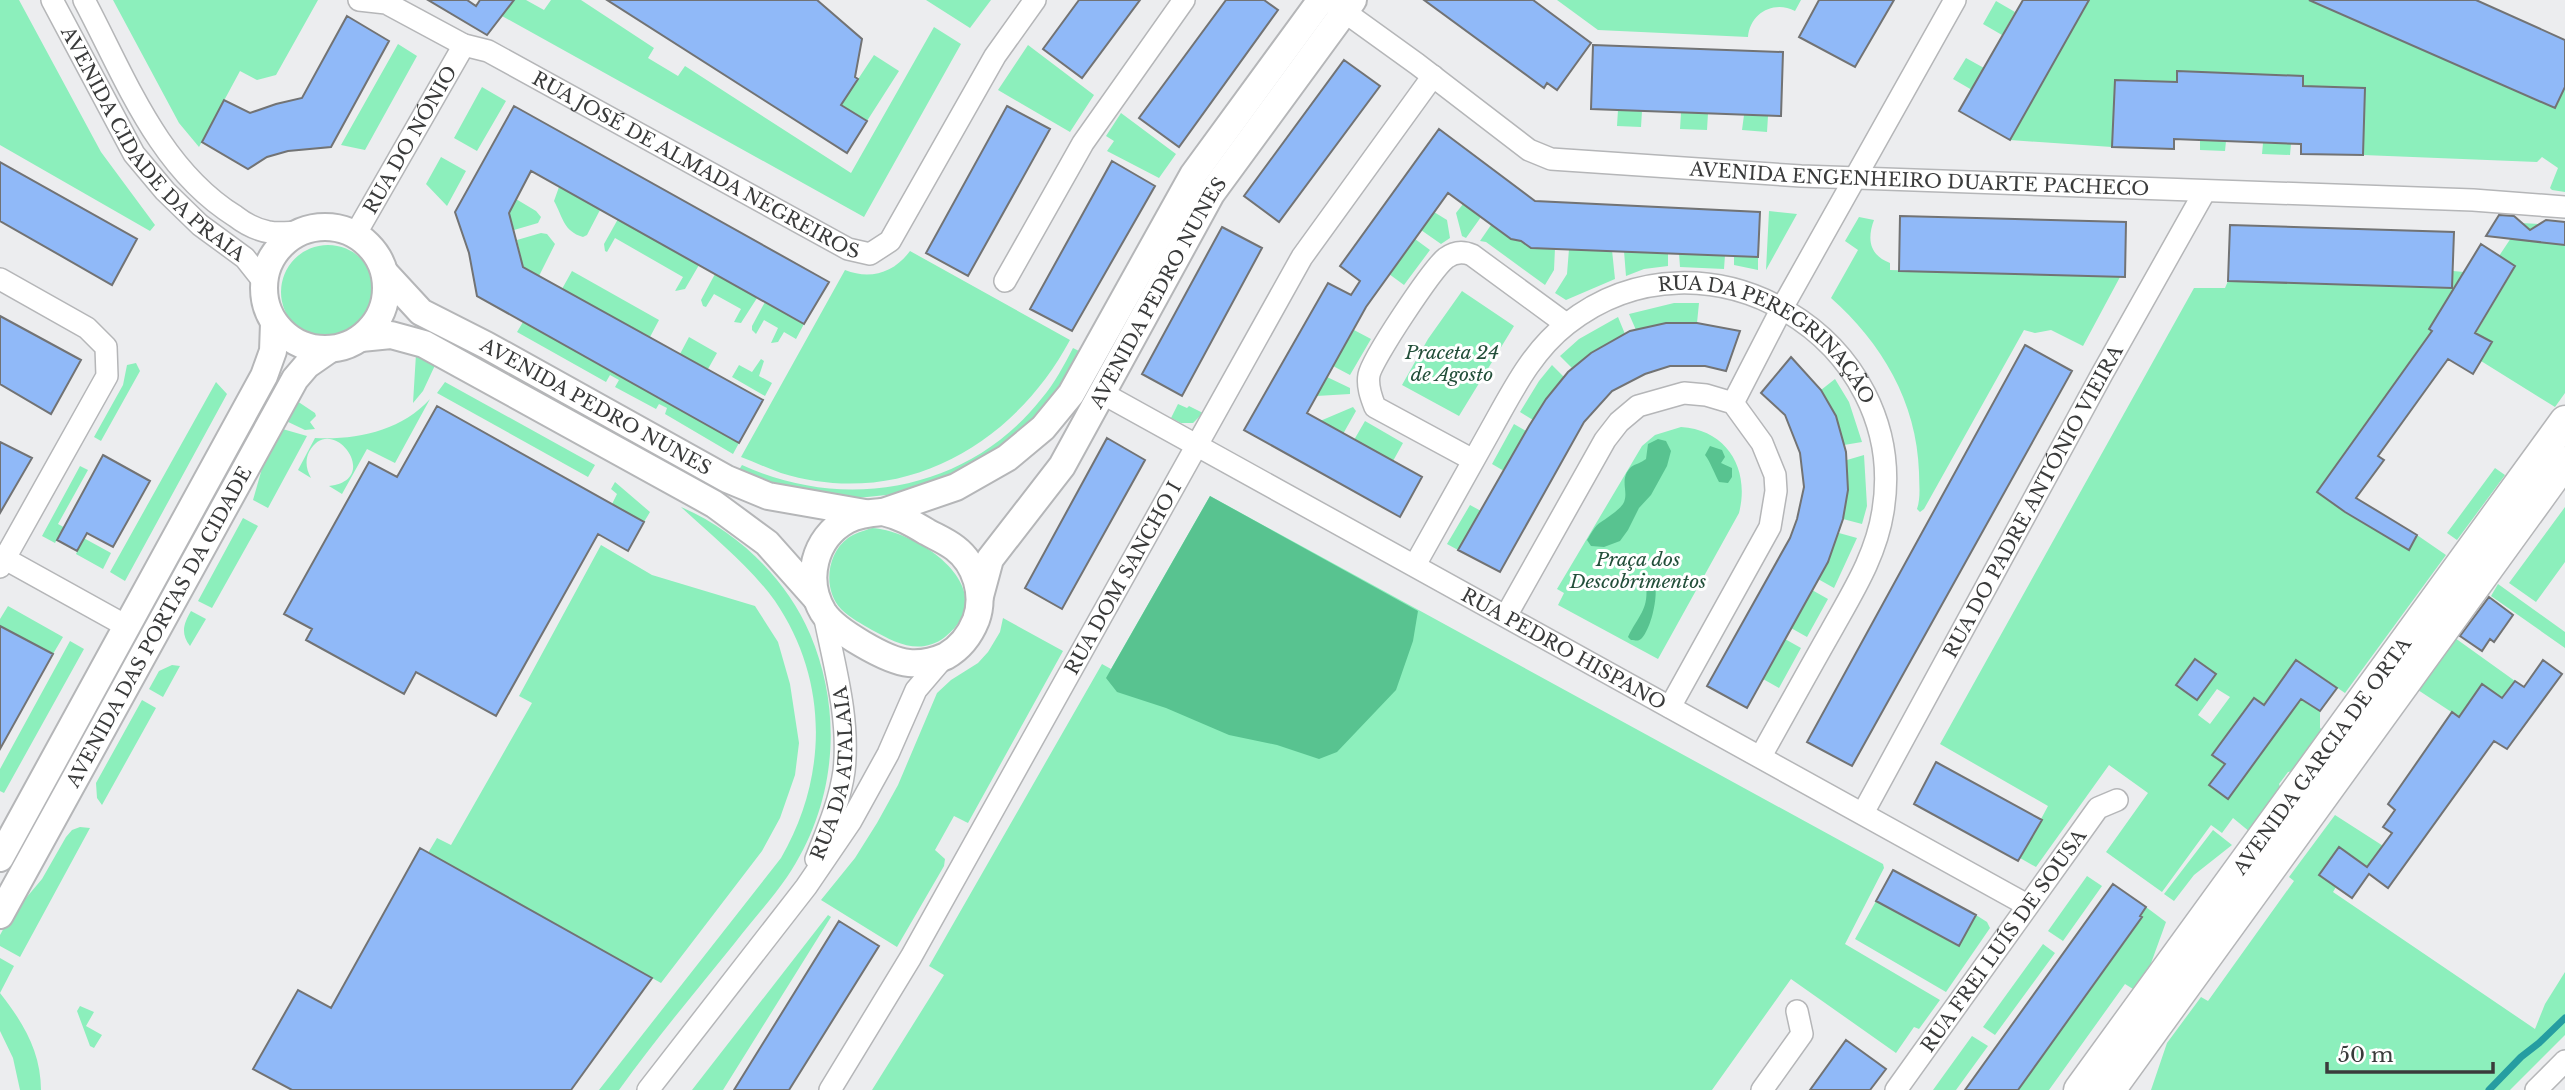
<svg xmlns="http://www.w3.org/2000/svg" width="2565" height="1090" font-family="'Libre Baskerville',serif">
<style>
.green{fill:#8cefbc;fill-rule:evenodd}
.forest{fill:#58c390}
.lines{fill:none;stroke-linecap:round;stroke-linejoin:round}
.stream{stroke:#269da1;stroke-width:7}
.building{fill:#90b9f8;stroke:#727374;stroke-width:2}
.minor-casing{stroke:#b5b6b8;stroke-width:24}
.tertiary-casing{stroke:#b5b6b8;stroke-width:30}
.secondary-casing{stroke:#b5b6b8;stroke-width:33}
.minor{stroke:#fff;stroke-width:21}
.tertiary{stroke:#fff;stroke-width:26}
.secondary{stroke:#fff;stroke-width:30}
.labels{text-anchor:middle;stroke-width:6;stroke-linejoin:round;paint-order:stroke}
.street-label{font-size:19px;fill:#3a3b3b;stroke:#fff}
.park-label{font-size:19px;font-style:italic;fill:#234f3a;stroke:#fff}
</style>
<rect width="100%" height="100%" fill="#ecedef"/>
<path class="green" d="M0 0H19L101 152 155 225 150 231 0 145Z
M113 0H318L276 75 257 80 240 71 199 147 179 123Z
M514 0H526L544 10 551 0H581L654 48 648 58 678 76 685 66 851 173 934 27 961 44 864 217 502 16Z
M926 0H991L970 28Z
M1557 0H1801L1795 11C1774 0 1750 13 1748 37L1598 30Z
M2089 0H2309L2555 108 2565 87V192L2552 190 2550 188 2558 168 2542 157 2537 162 2363 155 2365 88 2303 86V76L2178 71 2177 82 2115 80 2112 147 2010 140Z
M1996 1 2015 12 2002 35 1983 24Z
M398 44 417 56 365 150 341 145Z
M1028 45 1094 95 1070 132 998 90Z
M874 55 899 71 867 121 841 105Z
M1966 58 1984 68 1972 90 1953 79Z
M482 87 506 101 477 151 454 138Z
M1618 110 1642 111 1641 127 1617 126Z
M1121 113 1176 154 1159 178 1107 151 1114 141 1106 136Z
M1681 113H1708L1707 130 1680 129Z
M1744 115 1768 116 1767 132 1742 130Z
M2200 141H2226L2225 151 2200 150Z
M2263 143 2291 144 2290 155 2262 154Z
M441 157 466 171 447 206 426 184Z
M559 187 600 210 587 235 583 237C563 231 563 217 554 201Z
M516 199 536 211 541 217 538 223 514 230 509 213Z
M1463 204 1481 217 1466 238 1462 236 1456 213Z
M1769 211 1797 214 1766 270Z
M1434 212 1447 220 1450 238 1441 244 1421 230Z
M1859 217 1874 220C1867 239 1869 255 1890 263V270L2120 277 2083 346 2051 330 2035 333 2024 330 1924 509 1920 512 1917 509C1921 497 1919 484 1919 472 1917 402 1881 342 1831 298L1858 250 1845 241Z
M618 219 699 265 685 289 675 291 683 277 615 238 607 252 605 251 604 244Z
M2521 223 2539 224V242L2565 245V393L2555 407 2481 361 2491 343 2476 333 2515 267 2499 256Z
M1491 225 1508 237 1511 234 1521 241 1555 248 1554 270 1545 285 1486 242 1480 241Z
M541 233 547 234 555 244 539 276 523 267 517 240Z
M1415 239 1430 250 1404 285 1389 274Z
M281 292a47 47 0 1 1 94 0a47 47 0 1 1-94 0Z
M1569 249 1612 250 1615 279 1566 300 1555 293 1567 274Z
M910 251 1070 340C1013 446 901 510 781 473 767 468 754 462 741 457L845 270C870 280 894 273 910 251Z
M1624 251 1668 253V266L1644 269 1626 276Z
M1679 253 1725 255 1724 269 1680 267Z
M1734 256 1758 257V270L1734 265Z
M572 271 659 320 650 337 562 289Z
M2453 271 2464 272 2432 331 2317 492 2409 549 2417 535 2446 555 2345 693 2296 660 2280 684 2320 711V728L2323 730 2294 771 2288 772 2279 784 2281 789 2250 832 2233 818 2222 833 2211 825 2162 892 2106 852 2148 793 2109 765 2036 867 2020 858 2048 806 1940 744 2194 288H2225L2228 281 2451 288ZM2195 659 2215 674 2197 700 2176 685ZM2217 689 2230 697 2210 724 2198 715ZM2254 698 2285 721 2228 799 2209 785 2225 764 2212 754Z
M715 274 757 298 741 323 734 322 741 309 714 294 706 307 703 306 701 300Z
M1462 291 1514 326 1459 416 1402 385 1428 339Z
M765 302 804 324 796 339 784 332 778 342 771 343 778 328 764 320 756 334 752 330V326Z
M1674 303H1699L1697 323H1666L1636 330 1629 314Z
M1618 317 1625 334 1597 350 1572 368 1560 356 1579 339Z
M523 322 739 443 733 454 665 414 667 408 659 404 656 409 615 387 619 380 610 375 606 382 517 332Z
M1354 330 1371 339 1350 375 1333 366Z
M689 337 717 353 708 369 680 354Z
M1073 348 1081 352 1059 390 1013 440 981 463 905 493 848 499 787 491 737 473 742 465C846 513 970 490 1042 398 1055 383 1064 365 1073 348Z
M416 354 437 361 423 391 413 403Z
M761 359 764 361 759 376 772 383 765 396 732 377 739 365 752 372Z
M136 363 140 371 101 441 94 437 123 385 127 365Z
M1552 365 1564 377 1533 420 1520 412 1539 381Z
M1327 377 1350 388V394L1316 396Z
M1835 379 1849 402 1862 442 1844 445 1836 416 1821 390Z
M216 382 227 394 125 581 110 572Z
M445 382 595 465 588 477 437 393Z
M430 399 395 463 367 449 342 494 329 486C384 480 331 410 309 452 305 460 306 469 311 478L298 470 315 438C357 440 401 431 430 399Z
M297 401 315 413 316 416 310 422 315 429 305 430 284 420Z
M1178 404 1187 408 1189 406 1203 413 1193 423H1181L1171 418Z
M1353 407 1356 411 1343 434 1320 421Z
M1365 421 1403 443 1393 461 1354 440Z
M1514 424 1526 431 1504 471 1492 464Z
M1681 427C1728 430 1750 470 1739 513L1658 659 1558 605 1564 593 1557 589 1642 446 1655 435Z
M279 428 307 436 268 508 253 500 267 451Z
M1864 455 1867 506 1862 524 1843 519 1848 489 1847 460Z
M80 466 88 470 58 524 111 553 103 569 76 554 81 543 61 532 55 543 42 536Z
M2495 468 2505 475 2457 540 2447 533Z
M615 482 650 512 644 522 612 504 617 494 611 489Z
M1210 496 1883 864 1884 868 1845 944 1940 1000 1919 1029 1914 1027 1896 1053 1791 979 1712 1090H872L944 975 929 966 1102 664 1111 669Z
M1470 505 1481 511 1458 550 1447 544Z
M681 507C737 531 786 578 810 634 844 714 836 805 787 877 771 900 751 922 734 944 695 992 655 1040 619 1090H599L781 858C828 777 829 680 775 601 749 565 713 537 681 507Z
M2565 507V562L2536 602 2509 583Z
M243 518 258 526 212 608 198 601Z
M872 528C919 531 1005 590 945 637 920 656 896 643 872 630 862 624 850 618 841 609 823 590 826 554 848 538 855 533 863 531 872 528Z
M1839 533 1857 538 1834 588 1818 579Z
M601 545 652 575 755 606 778 642 790 684 799 743 795 775 780 818 762 851 661 983 428 853 437 838 451 845 532 703 519 696Z
M2498 584 2565 632V648L2491 596Z
M1812 590 1828 599 1807 637 1791 628Z
M8 606 63 637 53 654 0 626V619Z
M191 611 206 619 190 646C180 633 184 623 191 611Z
M1003 618 1063 651 968 823 954 816 935 850 945 859 944 866 897 947 821 900 855 858 877 823 898 785 937 693 951 680 978 663 988 652 1000 632Z
M2455 638 2515 681 2502 698 2459 717 2418 690Z
M1785 639 1801 648 1779 688 1763 679Z
M70 641 84 649 4 793 0 791V769Z
M172 665 180 666 163 697 149 689 159 671Z
M142 700 156 708 102 805 97 798 96 783Z
M2335 815 2391 851 2376 874 2339 848 2319 874 2336 887 2333 892 2535 1029 2545 1004 2565 972V1035L2510 1090H2151L2167 1043 2201 997 2208 1001 2294 881 2289 877Z
M80 827 90 828 20 957 0 946V935L10 917 42 879 66 837 72 830Z
M2213 830 2232 845 2194 875 2174 901 2164 894Z
M2087 876 2102 886 2063 941 2048 931Z
M1876 901 1958 946 1976 915 1987 922 1990 928 1946 992 1855 939Z
M2146 907 2166 922 2150 966 2133 989 2125 984 2049 1090H2018L2142 918 2140 916Z
M828 915 831 917 723 1090H692Z
M2043 944 2055 953 1995 1035 1983 1027Z
M0 958 14 966 0 993C23 1022 41 1052 41 1090H20L13 1058 0 1031Z
M80 1006 94 1012 86 1026 102 1035 94 1048 90 1046 77 1011Z
M1972 1036 1988 1046 1956 1090H1933Z"/>
<path class="forest" d="M1658 439 1666 441 1671 451 1667 466 1651 495 1639 508 1628 530 1620 541 1604 547 1591 546 1587 540C1591 534 1595 525 1601 522 1608 517 1617 512 1623 504 1630 492 1618 480 1631 467 1635 464 1641 463 1646 459L1648 444Z
M1710 446 1722 450 1725 457 1721 463 1732 468V477L1728 483 1719 482C1714 473 1711 463 1705 455Z
M1210 496 1418 611 1413 641 1396 690 1337 752 1319 759 1277 745 1229 735 1166 708 1117 692 1106 678Z
M1649 580 1655 584C1658 598 1651 628 1642 638 1638 642 1636 640 1631 640L1628 637C1638 616 1649 610 1646 585Z"/>
<g class="lines">
<path class="stream" d="M2489 1090 2521 1057 2539 1043 2565 1018"/>
</g>
<path class="building" d="M428 0H467L476 6 480 0H514L487 35Z
M607 0H817L862 39 855 77 858 79 841 105 867 121 847 153Z
M1079 0H1140L1082 78 1043 49Z
M1226 0H1264L1278 10 1179 147 1139 118Z
M1424 0H1533L1591 43 1557 90 1547 83 1544 88Z
M1819 0H1894L1855 67 1799 37Z
M2023 0H2089L2010 140 1959 111Z
M2309 0H2476L2565 40V87L2555 108Z
M347 16 389 41 331 147 288 151 267 157 248 169 202 142 224 100 250 113 276 104 302 98Z
M1593 45 1783 52 1781 116 1591 109Z
M1344 60 1380 86 1279 222 1244 196Z
M2177 71 2303 76V86L2365 88 2363 155 2301 154V144L2174 139V149L2112 147 2115 80 2177 82Z
M514 106 829 282 804 324 531 171 509 213 523 267 763 400 739 443 477 296 469 253 455 212Z
M1007 106 1050 129 968 276 926 253Z
M1439 129 1535 201 1760 212 1758 257 1531 248 1521 241 1511 239 1448 193 1366 307 1307 413 1422 477 1400 517 1244 430 1328 283 1351 295 1360 281 1340 266Z
M1112 161 1155 186 1072 331 1030 309Z
M0 162 137 239 112 285 0 221Z
M2499 215 2514 216 2530 230 2546 220 2565 222V245L2486 236Z
M1900 216 2126 222 2125 277 1899 271Z
M2230 225 2454 232 2452 288 2228 281Z
M1222 227 1262 248 1182 396 1142 374Z
M2481 244 2515 266 2475 333 2492 342 2473 374 2448 359 2378 456 2384 460 2356 498 2417 535 2409 550 2345 512 2317 492 2432 331 2429 329Z
M0 316 81 360 51 414 0 384Z
M1666 323H1697L1740 331 1726 371 1705 366H1670L1645 374 1612 391 1584 422 1500 572 1458 550 1529 426 1546 399 1568 372 1591 353 1630 331Z
M2025 345 2072 371 1852 766 1807 742Z
M1791 357 1821 390 1836 416 1846 452 1848 490 1843 519 1828 562 1747 708 1707 686 1790 538 1797 519 1804 487 1800 453 1785 415 1761 393Z
M437 406 644 522 628 551 598 534 496 716 416 672 404 694 306 640 312 629 284 614 369 462 397 477Z
M1107 438 1145 460 1062 609 1025 588Z
M0 442 32 458 0 513Z
M103 455 150 481 113 547 87 533 77 551 57 540Z
M2489 597 2513 615 2494 642 2490 639 2482 651 2460 636Z
M0 626 53 654 0 749Z
M2195 659 2216 674 2197 700 2176 685Z
M2296 660 2337 688 2320 711 2301 699 2228 799 2209 785 2225 764 2212 755 2254 698 2264 705Z
M2543 660 2562 674 2507 749 2494 741 2388 888 2369 874 2352 898 2319 875 2339 847 2367 867 2392 833 2383 827 2395 810 2388 804 2452 712 2459 717 2482 684 2502 698 2515 681 2524 687Z
M1936 762 2042 820 2018 861 1914 804Z
M420 848 652 978 571 1090H292L253 1069 298 990 331 1008Z
M1893 870 1976 915 1959 946 1876 901Z
M2113 884 2146 907 2140 916 2142 917 2018 1090H1965Z
M839 921 879 946 789 1090H734Z
M1846 1040 1886 1069 1870 1090H1810Z"/>
<g class="lines">
<defs>
<g id="minor">
<path id="s1" d="M52 0 134 154 165 191 200 225 245 258 264 282"/>
<path d="M84 0C125 77 158 168 235 216 244 223 257 230 269 232 278 234 291 232 301 232"/>
<path id="s2" d="M359 0 386 3 464 45 488 51 848 249 870 254 890 241 995 56 1035 0"/>
<path id="s3" d="M1331 2 1417 64 1529 150 1551 159 1801 176 2473 200 2565 207"/>
<path id="s4" d="M355 235 464 45"/>
<path d="M0 279 87 328 106 347 107 376 0 567"/>
<path d="M1005 281 1083 143 1184 0"/>
<path id="s5" d="M1102 393 2027 905"/>
<path d="M1733 403 1782 308 1955 0"/>
<path d="M1473 460 1375 407C1371 397 1367 386 1369 375 1372 359 1432 269 1446 258 1454 252 1463 251 1472 255L1566 324"/>
<path d="M0 556 128 627"/>
<path id="s6" d="M1415 565C1440 520 1465 475 1490 431 1512 392 1531 352 1567 324 1705 215 1911 338 1883 511 1876 556 1852 593 1831 631 1807 673 1784 715 1761 756"/>
<path d="M1506 616 1605 440 1619 422 1638 406 1684 393 1706 395 1733 403 1762 443 1775 475 1776 491 1770 527 1670 707"/>
<path id="s7" d="M1863 813 2102 374 2205 191"/>
<path id="s8" d="M816 859C827 831 840 801 844 771 850 718 834 665 824 614"/>
<path d="M648 1090 806 887 851 821 888 754 916 690 945 656"/>
<path id="s9" d="M830 1090 911 957 1302 257 1433 76"/>
<path d="M1762 1090 1802 1034 1797 1011"/>
<path id="s10" d="M1896 1090 2098 808 2117 800"/>
<path d="M2536 1090 2565 1061"/>
</g>
<g id="tertiary">
<circle cx="325" cy="288" r="61"/>
<path id="s11" d="M385 273 421 312 486 345 727 479 768 496 865 513"/>
<path d="M361 338 391 335 424 344 714 504 767 543 816 598"/>
<path d="M883 512 956 487 1007 458 1043 428 1071 394 1193 175 1321 0"/>
<path d="M883 512C900 516 912 523 927 532 936 537 946 541 955 548 976 564 985 595 976 620 970 635 960 648 946 656 935 661 921 664 909 663 887 661 835 631 823 612 804 580 814 538 847 520 858 514 871 513 883 512Z"/>
<path id="s12" d="M980 596 990 559 1062 466 1211 194 1353 0"/>
<path d="M0 858 264 376 273 351 274 323"/>
<path id="s13" d="M0 915 295 379 307 365 330 349"/>
</g>
<g id="secondary">
<path id="s14" d="M2079 1090 2565 421"/>
<path d="M2110 1090 2565 462"/>
</g>
</defs>
<use href="#minor" class="minor-casing"/>
<use href="#tertiary" class="tertiary-casing"/>
<use href="#secondary" class="secondary-casing"/>
<use href="#minor" class="minor"/>
<use href="#tertiary" class="tertiary"/>
<use href="#secondary" class="secondary"/>
</g>
<g class="labels">
<g class="street-label">
<text dy="7" stroke="none"><textPath href="#s4" startOffset="110">RUA DO NÓNIO</textPath></text>
<text dy="7" stroke="none"><textPath href="#s1" startOffset="178">AVENIDA CIDADE DA PRAIA</textPath></text>
<text dy="7" stroke="none"><textPath href="#s2" startOffset="378">RUA JOSÉ DE ALMADA NEGREIROS</textPath></text>
<text dy="7" stroke="none"><textPath href="#s3" startOffset="640">AVENIDA ENGENHEIRO DUARTE PACHECO</textPath></text>
<text dy="7" stroke="none"><textPath href="#s12" startOffset="354">AVENIDA PEDRO NUNES</textPath></text>
<text dy="7" stroke="none"><textPath href="#s6" startOffset="516">RUA DA PEREGRINAÇÃO</textPath></text>
<text dy="7" stroke="none"><textPath href="#s11" startOffset="252">AVENIDA PEDRO NUNES</textPath></text>
<text dy="7" stroke="none"><textPath href="#s7" startOffset="355">RUA DO PADRE ANTÓNIO VIEIRA</textPath></text>
<text dy="7" stroke="none"><textPath href="#s9" startOffset="590">RUA DOM SANCHO I</textPath></text>
<text dy="7" stroke="none"><textPath href="#s13" startOffset="329">AVENIDA DAS PORTAS DA CIDADE</textPath></text>
<text dy="7" stroke="none"><textPath href="#s5" startOffset="528">RUA PEDRO HISPANO</textPath></text>
<text dy="7" stroke="none"><textPath href="#s14" startOffset="413">AVENIDA GARCIA DE ORTA</textPath></text>
<text dy="7" stroke="none"><textPath href="#s8" startOffset="89">RUA DA ATALAIA</textPath></text>
<text dy="7" stroke="none"><textPath href="#s10" startOffset="184">RUA FREI LUÍS DE SOUSA</textPath></text>
</g>
<g class="park-label">
<text x="1452" y="359">Praceta 24<tspan x="1452" dy="22">de Agosto</tspan></text>
<text x="1638" y="566">Praça dos<tspan x="1638" dy="22">Descobrimentos</tspan></text>
</g>
</g>
<path d="M2327 1062v10h166v-10" fill="none" stroke="#3a3b3b" stroke-width="3.5"/>
<text x="2338" y="1062" font-size="21" fill="#3a3b3b" stroke="#ffffff" stroke-width="5" paint-order="stroke">50 m</text>
</svg>
